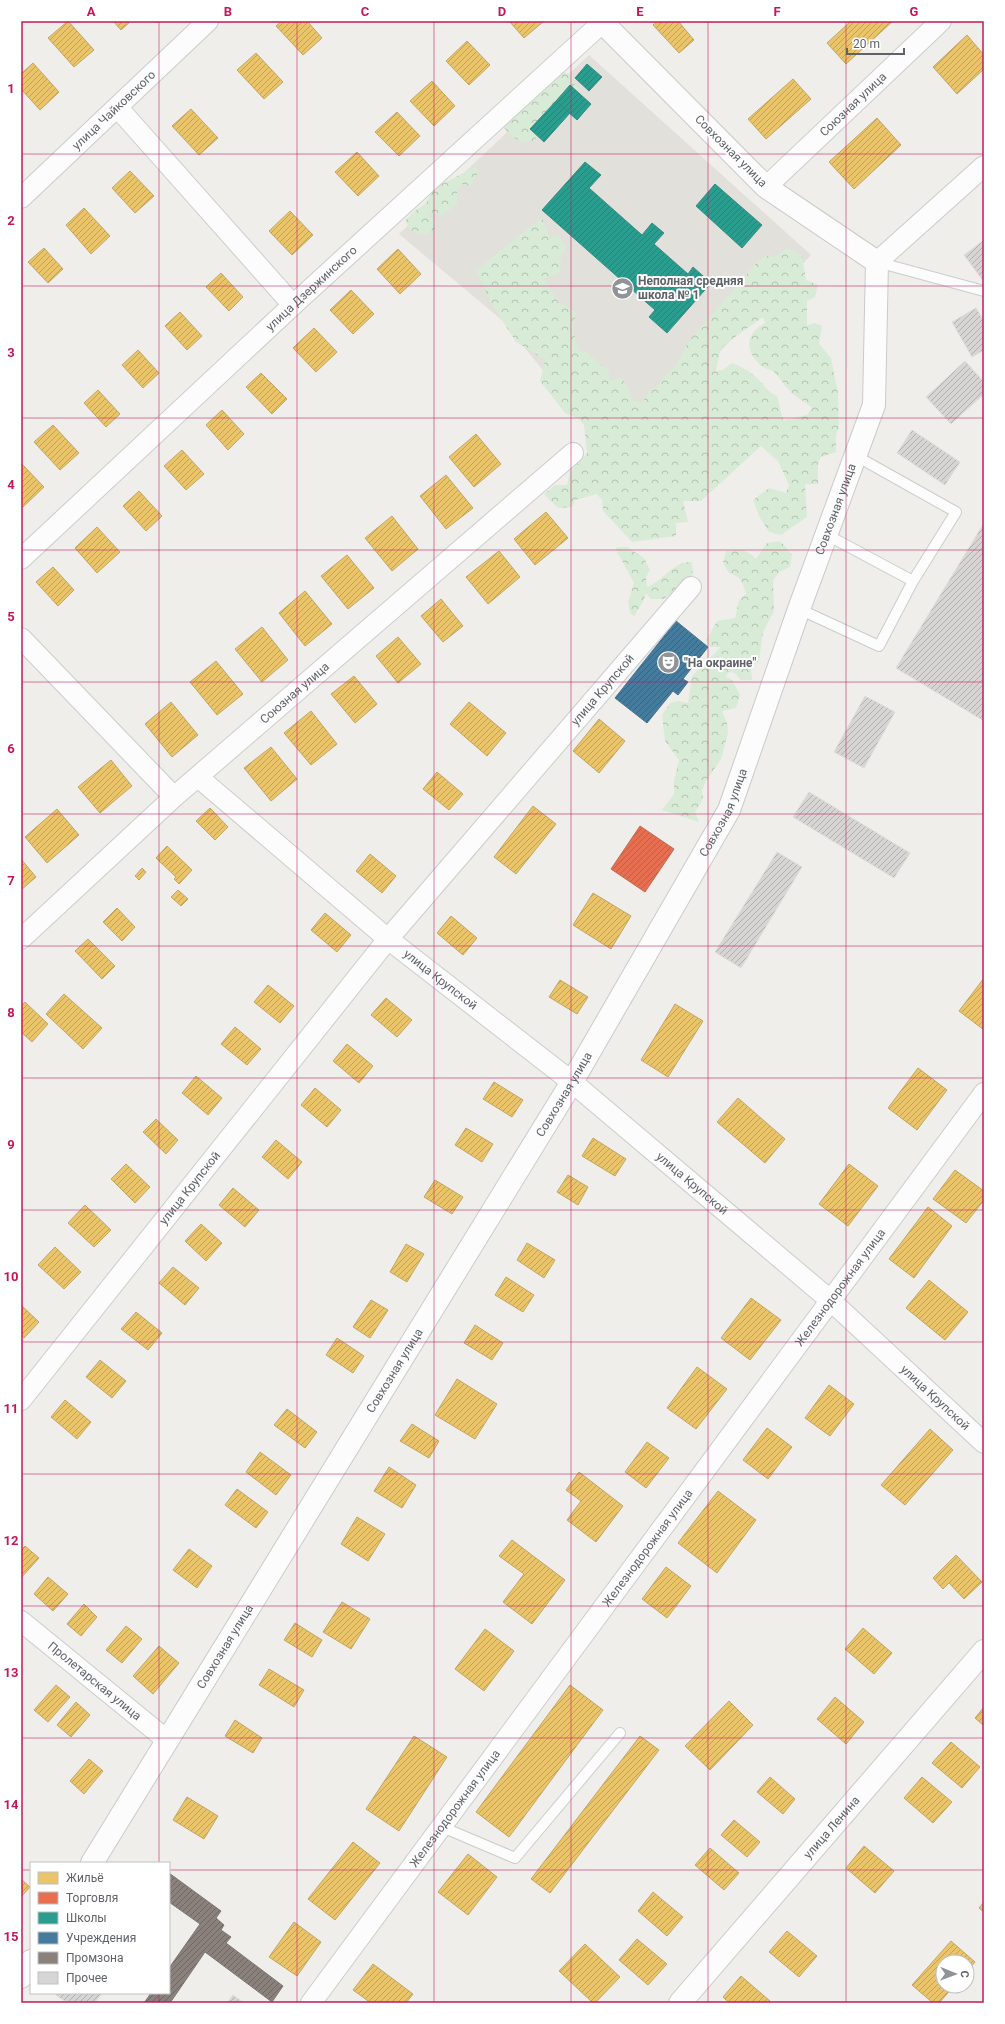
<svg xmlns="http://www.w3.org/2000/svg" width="1005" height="2024" font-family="Roboto,sans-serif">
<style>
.education{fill:#e2e0da}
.forest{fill:url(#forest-crowns);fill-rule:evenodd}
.homes{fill:url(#homes-hatch);stroke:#c0a769}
.shops{fill:url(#shops-hatch);stroke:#be6b58}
.schools{fill:url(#schools-hatch);stroke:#3a8c83}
.public{fill:url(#public-hatch);stroke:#4d748d}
.industry{fill:url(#industry-hatch);stroke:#7d7876}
.building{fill:url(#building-hatch);stroke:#deddd9}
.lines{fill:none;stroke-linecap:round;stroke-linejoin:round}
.lane-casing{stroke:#cbcccc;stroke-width:12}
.street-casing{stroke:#cbcccc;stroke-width:22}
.secondary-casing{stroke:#cacacb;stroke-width:24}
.lane{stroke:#fdfcfc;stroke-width:10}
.street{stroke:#fdfcfc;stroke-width:20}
.secondary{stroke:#fdfcfc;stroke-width:22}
.grid{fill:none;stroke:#c2185b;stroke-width:1;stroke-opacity:0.55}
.labels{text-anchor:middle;stroke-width:4;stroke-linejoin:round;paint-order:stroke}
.street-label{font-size:12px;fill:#5f6368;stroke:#fff}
.poi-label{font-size:12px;font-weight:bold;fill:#5f6368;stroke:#fff;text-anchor:start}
.neatline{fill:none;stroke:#c2185b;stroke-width:1.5}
.grid-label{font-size:13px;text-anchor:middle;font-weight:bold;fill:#c2185b}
</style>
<defs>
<pattern id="forest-crowns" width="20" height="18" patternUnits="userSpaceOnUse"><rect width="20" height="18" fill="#d8ebd6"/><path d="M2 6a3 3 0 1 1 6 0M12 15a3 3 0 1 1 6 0" fill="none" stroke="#b2c2b1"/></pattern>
<pattern id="homes-hatch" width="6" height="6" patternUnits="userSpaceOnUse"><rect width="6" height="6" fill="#e9c46a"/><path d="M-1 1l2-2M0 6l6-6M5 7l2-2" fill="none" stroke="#c0a35b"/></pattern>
<pattern id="shops-hatch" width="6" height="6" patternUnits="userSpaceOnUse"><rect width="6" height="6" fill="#e76f51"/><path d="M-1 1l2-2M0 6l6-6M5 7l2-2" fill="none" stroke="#be5f47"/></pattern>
<pattern id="schools-hatch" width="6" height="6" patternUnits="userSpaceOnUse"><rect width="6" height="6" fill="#2a9d8f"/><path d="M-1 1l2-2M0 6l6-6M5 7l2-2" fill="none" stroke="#278479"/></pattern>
<pattern id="public-hatch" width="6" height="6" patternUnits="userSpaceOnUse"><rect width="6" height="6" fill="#457b9d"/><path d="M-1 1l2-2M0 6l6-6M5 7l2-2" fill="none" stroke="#3b647e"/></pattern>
<pattern id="industry-hatch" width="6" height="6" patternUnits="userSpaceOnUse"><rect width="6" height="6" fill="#8a817c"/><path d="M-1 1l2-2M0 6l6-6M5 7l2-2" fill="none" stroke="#6e6865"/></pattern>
<pattern id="building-hatch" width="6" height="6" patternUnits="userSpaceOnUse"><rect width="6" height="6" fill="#d6d5d3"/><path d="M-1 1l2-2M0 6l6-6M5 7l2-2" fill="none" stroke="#b1b0af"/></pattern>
</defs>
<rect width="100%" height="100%" fill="#efeeea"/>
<path class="education" d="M589 55 811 255 619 459 580 416 503 321 399 234Z"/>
<path class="forest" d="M564 72 572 76 571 81 579 88 572 99 554 111 534 141C516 143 514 138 502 126L511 113Z
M475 167 479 171 470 186 462 184 457 190V204L442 215 430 212 427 215 433 220 435 229 425 235 412 232 405 221 412 213 426 203 434 188Z
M542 218 550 239 558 235 566 248 561 254 560 272 544 279 558 302 577 313C571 327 574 336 579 351L586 352 609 371V381L620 378 626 383 632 400 642 403 650 390 658 386 665 375 675 368 688 342 759 260 766 256 775 257 787 248 802 255 806 280 818 285 815 297 807 301V325L815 323 822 326 819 344 831 358 838 393 839 428 836 435V452L821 457 818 463V484H805L807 517 781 535 769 532 760 518 753 500 769 488 786 493 789 485 778 461 761 446 701 501H683L688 522 676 523V536L632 542 603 511 602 500 597 494 575 500 572 507 558 508 544 494 555 485H567L570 472 587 453 584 425 579 419 565 413 540 381 545 360 516 342 491 303 476 270ZM763 317 765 323C746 333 744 350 760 365 764 369 770 369 774 372 780 377 784 386 790 391 796 398 805 401 812 408L807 415C798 416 792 420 783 420L777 396C767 392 764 384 756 377 749 371 741 366 732 363L723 370 716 371 721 347Z
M780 541 792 554 790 567 779 572 773 581 774 611 763 632 759 661 751 668 752 680H741L735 673 729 672 726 676 732 680 740 695 736 708 722 711 727 723 728 733 721 759 706 781 702 791 703 799 695 812 699 822 662 810 674 794V781L679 760 665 741 662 715 670 703 678 701 688 703 692 676 721 647H710L706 640 717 621 735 618 739 600 746 594C743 583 741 576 729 573L723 563 726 551C741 549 745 548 756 559L767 543Z
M627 547 644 558 650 570 646 577 647 587C663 581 673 561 692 562L693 581 681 586 664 599H651L646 593 643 602 634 616 630 613 628 602 634 583 615 548Z"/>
<path class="homes" d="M68 21 94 50 74 67 48 38Z
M113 21H131L121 30Z
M282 21H307L322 38 303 55 276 26Z
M509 21H544L524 38Z
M657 21H678L694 40 679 53 653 25Z
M851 21H893L846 64 827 43Z
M967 35 984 55V69L957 94 933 67Z
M467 41 490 65 469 85 446 61Z
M256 53 283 82 264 99 237 70Z
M33 63 59 92 40 110 21 89V74Z
M793 79 811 99 766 139 748 119Z
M432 81 455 106 434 126 410 101Z
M191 109 218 138 199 155 172 126Z
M397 112 420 136 399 156 375 132Z
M877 118 901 145 854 189 829 162Z
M357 152 379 176 358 196 335 172Z
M130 171 154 196 135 213 112 188Z
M84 208 110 236 91 254 66 225Z
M290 211 313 235 292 255 269 231Z
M44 248 63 269 48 283 28 262Z
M398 249 421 274 400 294 377 269Z
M221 273 243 297 229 311 206 287Z
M351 290 374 314 353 334 330 310Z
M180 312 202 336 187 350 165 326Z
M314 328 337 352 316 372 293 348Z
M138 350 159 373 143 388 122 365Z
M261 373 287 399 272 414 246 387Z
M98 390 120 414 106 427 84 403Z
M222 410 244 434 228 450 206 425Z
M53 425 79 453 60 470 34 442Z
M476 434 501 464 474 487 449 457Z
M182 450 204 474 186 490 164 466Z
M21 463 44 487 23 507 21 505Z
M446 475 473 508 446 529 420 496Z
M139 491 162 516 146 531 123 506Z
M546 512 568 538 535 565 514 539Z
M392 516 418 549 392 571 365 538Z
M97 527 120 552 97 573 75 548Z
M499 551 520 577 488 604 466 577Z
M347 555 374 588 348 609 321 576Z
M53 567 74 590 58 606 36 582Z
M305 591 332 624 305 646 279 613Z
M441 599 463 626 443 642 421 616Z
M262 627 288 660 262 682 235 649Z
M398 637 421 664 398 683 376 656Z
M216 661 243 694 217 715 190 682Z
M354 676 377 704 355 723 331 694Z
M171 702 198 735 172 757 145 724Z
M469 702 506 733 487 756 450 724Z
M311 711 337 744 311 765 284 733Z
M599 719 625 741 599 773 573 751Z
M271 747 297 779 271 801 244 768Z
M111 760 132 786 100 813 78 787Z
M437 772 463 794 449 810 423 789Z
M533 806 556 824 516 874 494 857Z
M210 808 228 827 215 840 196 821Z
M57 809 79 835 47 863 25 837Z
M167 846 192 870 179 884 174 879 176 877 156 858Z
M370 854 396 876 382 893 356 871Z
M21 859 36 877 21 890Z
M142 868 146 872 139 880 135 876Z
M178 890 188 899 181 906 171 897Z
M593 893 631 916 611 949 573 925Z
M117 908 135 927 122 941 103 922Z
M325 913 351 935 337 952 311 930Z
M451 916 477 938 463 955 437 933Z
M88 939 115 966 102 979 75 951Z
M984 978V1030L959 1011Z
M560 980 588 997 577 1014 549 997Z
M268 985 294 1006 280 1023 254 1002Z
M64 994 102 1028 83 1049 46 1014Z
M386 998 412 1020 397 1037 371 1015Z
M25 1002 48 1024 32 1042 21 1032V1006Z
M675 1004 703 1021 668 1077 641 1060Z
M235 1027 261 1049 247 1065 221 1044Z
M347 1044 373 1066 359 1083 333 1061Z
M918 1068 947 1090 917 1130 888 1108Z
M196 1076 222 1098 208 1115 182 1093Z
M494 1082 523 1100 512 1117 483 1099Z
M315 1088 341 1110 327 1127 301 1105Z
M738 1098 785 1139 765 1163 717 1122Z
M156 1119 178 1140 166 1154 143 1132Z
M466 1128 493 1144 482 1162 455 1145Z
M593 1138 626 1159 615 1176 582 1156Z
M276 1140 302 1162 288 1179 262 1157Z
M126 1164 150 1187 135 1203 111 1179Z
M849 1164 878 1186 848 1226 819 1204Z
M955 1170 984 1191V1200L966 1223 933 1199Z
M568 1175 588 1187 578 1205 557 1192Z
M435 1180 463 1197 452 1214 424 1197Z
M233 1188 259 1210 245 1227 219 1205Z
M85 1205 111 1230 94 1247 68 1223Z
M928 1207 952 1226 914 1278 889 1259Z
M201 1224 222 1243 206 1261 185 1241Z
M527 1243 555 1260 544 1278 517 1260Z
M406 1244 424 1254 407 1282 390 1272Z
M55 1247 81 1272 64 1289 38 1265Z
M173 1267 199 1288 185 1305 159 1283Z
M506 1277 534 1295 523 1312 495 1295Z
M929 1280 968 1312 945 1340 906 1308Z
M751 1298 781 1320 750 1360 721 1338Z
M371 1300 388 1310 370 1338 353 1327Z
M21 1305 39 1322 24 1338 21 1335Z
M136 1312 162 1333 148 1350 121 1329Z
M475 1325 503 1343 492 1360 464 1343Z
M337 1338 364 1356 353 1373 326 1355Z
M100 1360 126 1381 112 1398 86 1377Z
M697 1367 727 1389 696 1429 667 1408Z
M457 1379 497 1404 475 1439 435 1415Z
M829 1385 854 1404 830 1436 805 1418Z
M65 1400 91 1422 77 1439 51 1417Z
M287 1409 317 1432 305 1448 274 1425Z
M412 1424 439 1441 429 1458 400 1441Z
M767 1428 792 1447 768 1479 743 1460Z
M930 1429 953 1450 905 1505 881 1485Z
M647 1442 669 1458 646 1488 625 1472Z
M260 1452 291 1475 276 1495 246 1472Z
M389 1467 416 1485 402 1508 374 1491Z
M579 1472 623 1506 596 1542 567 1520 581 1501 566 1490Z
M237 1489 268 1512 256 1528 225 1505Z
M718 1491 756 1520 717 1573 678 1543Z
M357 1517 385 1534 368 1561 341 1544Z
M512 1540 565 1580 532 1624 503 1602 524 1574 499 1556Z
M25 1546 39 1558 21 1578V1550Z
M189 1549 212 1566 197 1588 173 1570Z
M956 1555 982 1582 964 1599 949 1583 943 1589 933 1578Z
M666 1567 691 1586 667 1618 642 1599Z
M48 1577 68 1594 53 1611 34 1594Z
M342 1602 370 1619 351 1649 323 1632Z
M84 1604 97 1617 81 1636 67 1624Z
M295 1623 322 1640 312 1657 284 1640Z
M126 1626 142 1639 122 1663 106 1650Z
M863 1628 892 1653 874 1674 845 1649Z
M485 1629 514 1651 484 1691 455 1669Z
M159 1646 179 1663 153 1694 133 1676Z
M269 1669 304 1690 294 1707 259 1685Z
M56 1685 70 1697 48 1722 34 1710Z
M570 1685 603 1710 509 1837 476 1812Z
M835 1697 864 1722 846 1744 817 1719Z
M729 1701 753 1725 710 1770 685 1746Z
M76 1702 90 1715 71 1737 57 1725Z
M984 1707V1726L975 1718Z
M235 1720 262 1738 253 1753 225 1736Z
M414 1736 447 1757 399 1831 366 1809Z
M640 1736 659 1750 550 1893 531 1879Z
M951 1742 980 1767 962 1788 932 1763Z
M89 1759 103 1771 84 1794 70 1781Z
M770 1777 795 1799 783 1814 757 1792Z
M922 1777 952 1802 933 1823 904 1798Z
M187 1797 218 1816 204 1839 173 1820Z
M734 1820 760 1842 747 1857 721 1835Z
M353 1842 380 1863 335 1920 308 1899Z
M864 1846 894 1871 875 1893 846 1868Z
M710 1848 739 1873 724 1890 695 1865Z
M468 1854 497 1877 468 1915 438 1892Z
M21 1879 30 1887 21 1897Z
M653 1892 683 1917 667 1936 638 1911Z
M984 1902V1912L979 1908Z
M294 1922 321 1942 297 1976 269 1957Z
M787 1931 817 1956 799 1977 769 1952Z
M637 1939 667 1964 648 1985 619 1960Z
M951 1941 975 1962 967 1971V1962H943V1986H954L939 2003H933L912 1985Z
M585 1944 620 1977 595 2003H593L559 1971Z
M373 1964 413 1994 406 2003H371L353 1990Z
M741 1976 770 2001 769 2003H729L723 1997Z"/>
<path class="shops" d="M640 826 674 849 645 892 611 869Z"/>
<path class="schools" d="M587 64 602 77 589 91 575 78Z
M570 85 591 104 577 120 556 101Z
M556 101 570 113 544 142 530 129Z
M585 162 601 175 589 188 642 235 652 223 664 233 654 244 688 274 693 267 711 283 667 333 649 317 655 310 542 210Z
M715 184 762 225 742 248 696 206Z"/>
<path class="public" d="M676 621 708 647 683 679 688 682 678 695 673 691 647 723 615 698Z"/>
<path class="industry" d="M169 1873 221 1911 216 1918 224 1925 221 1930 231 1937 226 1943 283 1986 272 2002 205 1952 170 2003H144L151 1993H169V1968L200 1924 169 1902Z"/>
<path class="building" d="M984 240V282L964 255Z
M976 308 984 321V350L972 357 952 322Z
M965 361 984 382V394L951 424 926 397Z
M912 430 960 462 945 485 897 453Z
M984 523V721L896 668Z
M865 696 895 712 864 768 834 752Z
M809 792 910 853 894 878 793 817Z
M777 852 802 867 741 968 715 952Z
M57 1993H102L95 2003H67L56 1995Z
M233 1995 244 2003H227Z"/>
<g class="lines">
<defs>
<path id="lane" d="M877 262 984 291
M827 535 913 581
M799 609 879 646 913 581 956 512 856 456
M442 1827 515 1858 620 1733"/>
<g id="street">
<path d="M118 108 293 305"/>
<path id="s1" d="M766 187 941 21"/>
<path id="s2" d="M21 198 208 21"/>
<path d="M877 262 984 166"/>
<path id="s3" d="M21 559 293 305 604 21"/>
<path d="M21 638 174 797"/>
<path id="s4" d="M198 777 388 939 572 1082 830 1300 984 1443"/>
<path id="s5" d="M21 939 174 797 573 453"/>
<path id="s6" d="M21 1400 388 939 691 587"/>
<path id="s7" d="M21 1621 168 1741"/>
<path id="s8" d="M311 2003 984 1093"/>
</g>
<g id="secondary">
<path id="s9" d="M92 1863 572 1082 729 810 799 609 874 405 877 262 766 187 601 21"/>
<path d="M21 1977 31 1961"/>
<path id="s10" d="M680 2003 984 1651"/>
</g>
</defs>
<use href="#lane" class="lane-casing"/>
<use href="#street" class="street-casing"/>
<use href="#secondary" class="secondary-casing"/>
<use href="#lane" class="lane"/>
<use href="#street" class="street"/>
<use href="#secondary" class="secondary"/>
</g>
<path class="grid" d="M159 21V1863M297 21V2003M434 21V2003M571 21V2003M708 21V2003M846 21V2003M21 154H984M21 286H984M21 418H984M21 550H984M21 682H984M21 814H984M21 946H984M21 1078H984M21 1210H984M21 1342H984M21 1474H984M21 1606H984M21 1738H984M21 1870H31M169 1870H984M159 1993V2003"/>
<defs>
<symbol id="school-disc" viewBox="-11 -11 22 22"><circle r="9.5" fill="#919496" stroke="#fff"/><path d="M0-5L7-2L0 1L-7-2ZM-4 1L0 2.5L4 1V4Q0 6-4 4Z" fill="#fff"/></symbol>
<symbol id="theatre-disc" viewBox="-11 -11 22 22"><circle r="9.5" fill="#919496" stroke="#fff"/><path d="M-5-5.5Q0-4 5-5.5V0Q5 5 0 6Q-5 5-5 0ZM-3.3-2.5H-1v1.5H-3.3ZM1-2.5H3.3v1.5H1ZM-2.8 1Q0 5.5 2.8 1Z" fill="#fff"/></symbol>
</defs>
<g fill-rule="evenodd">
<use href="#school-disc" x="610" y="276" width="25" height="25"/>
<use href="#theatre-disc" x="656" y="650" width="25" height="25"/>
</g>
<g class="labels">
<g class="street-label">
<text dy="4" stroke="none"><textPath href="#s1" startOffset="120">Союзная улица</textPath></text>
<text dy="4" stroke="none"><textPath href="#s2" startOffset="128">улица Чайковского</textPath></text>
<text transform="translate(731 151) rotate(45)" y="4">Совхозная улица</text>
<text dy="4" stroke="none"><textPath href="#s3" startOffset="397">улица Дзержинского</textPath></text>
<text dy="4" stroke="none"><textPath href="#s9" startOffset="1550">Совхозная улица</textPath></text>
<text dy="4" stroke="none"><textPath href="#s6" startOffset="918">улица Крупской</textPath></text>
<text dy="4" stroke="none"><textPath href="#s5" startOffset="368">Союзная улица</textPath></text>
<text dy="4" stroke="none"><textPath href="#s9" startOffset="1226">Совхозная улица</textPath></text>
<text dy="4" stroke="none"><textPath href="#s4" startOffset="316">улица Крупской</textPath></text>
<text dy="4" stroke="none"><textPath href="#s9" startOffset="902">Совхозная улица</textPath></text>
<text dy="4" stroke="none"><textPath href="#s4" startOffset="640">улица Крупской</textPath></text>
<text dy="4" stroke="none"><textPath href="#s6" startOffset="271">улица Крупской</textPath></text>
<text dy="4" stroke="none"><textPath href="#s8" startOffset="890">Железнодорожная улица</textPath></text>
<text dy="4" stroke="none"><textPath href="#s9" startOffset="578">Совхозная улица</textPath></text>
<text dy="4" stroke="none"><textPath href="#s4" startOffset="964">улица Крупской</textPath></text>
<text dy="4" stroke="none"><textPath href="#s8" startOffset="566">Железнодорожная улица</textPath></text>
<text dy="4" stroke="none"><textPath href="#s9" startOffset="254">Совхозная улица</textPath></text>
<text dy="4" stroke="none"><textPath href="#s7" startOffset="95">Пролетарская улица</textPath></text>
<text dy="4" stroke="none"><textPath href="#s8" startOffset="242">Железнодорожная улица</textPath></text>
<text dy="4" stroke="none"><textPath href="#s10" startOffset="232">улица Ленина</textPath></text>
</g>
<g class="poi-label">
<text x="638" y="285">Неполная средняя<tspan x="638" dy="14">школа № 1</tspan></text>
<text x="684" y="667">"На окраине"</text>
</g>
</g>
<rect width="1005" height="2024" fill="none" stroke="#ffffff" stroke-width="44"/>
<rect x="30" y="1862" width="140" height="132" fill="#ffffff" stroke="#bfc1c3"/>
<rect x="38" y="1872" width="20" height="12" fill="#e9c46a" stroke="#bfc1c3"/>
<text x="66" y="1882" font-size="12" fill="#5f6368">Жильё</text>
<rect x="38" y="1892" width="20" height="12" fill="#e76f51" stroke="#bfc1c3"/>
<text x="66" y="1902" font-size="12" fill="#5f6368">Торговля</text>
<rect x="38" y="1912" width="20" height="12" fill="#2a9d8f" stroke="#bfc1c3"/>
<text x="66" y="1922" font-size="12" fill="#5f6368">Школы</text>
<rect x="38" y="1932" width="20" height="12" fill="#457b9d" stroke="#bfc1c3"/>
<text x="66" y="1942" font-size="12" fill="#5f6368">Учреждения</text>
<rect x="38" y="1952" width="20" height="12" fill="#8a817c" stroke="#bfc1c3"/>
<text x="66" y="1962" font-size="12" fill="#5f6368">Промзона</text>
<rect x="38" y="1972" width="20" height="12" fill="#d6d5d3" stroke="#bfc1c3"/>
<text x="66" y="1982" font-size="12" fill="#5f6368">Прочее</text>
<g transform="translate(955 1974) rotate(91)"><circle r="19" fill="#ffffff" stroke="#bfc1c3"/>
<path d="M0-3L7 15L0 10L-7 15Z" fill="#919496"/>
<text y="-6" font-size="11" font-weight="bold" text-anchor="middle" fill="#5f6368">С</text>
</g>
<path d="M847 48v6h57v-6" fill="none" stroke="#5f6368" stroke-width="2"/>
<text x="853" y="48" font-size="12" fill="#5f6368" stroke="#ffffff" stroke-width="3" paint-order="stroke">20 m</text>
<rect x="22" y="22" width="961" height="1980" class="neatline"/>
<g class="grid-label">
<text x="91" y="16">A</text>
<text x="228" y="16">B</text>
<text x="365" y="16">C</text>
<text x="502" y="16">D</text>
<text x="640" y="16">E</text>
<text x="777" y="16">F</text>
<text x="914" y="16">G</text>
<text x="11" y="93">1</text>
<text x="11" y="225">2</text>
<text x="11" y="357">3</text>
<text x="11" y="489">4</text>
<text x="11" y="621">5</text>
<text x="11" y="753">6</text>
<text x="11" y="885">7</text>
<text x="11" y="1017">8</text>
<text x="11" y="1149">9</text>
<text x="11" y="1281">10</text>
<text x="11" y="1413">11</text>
<text x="11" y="1545">12</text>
<text x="11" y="1677">13</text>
<text x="11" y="1809">14</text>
<text x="11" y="1941">15</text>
</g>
</svg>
